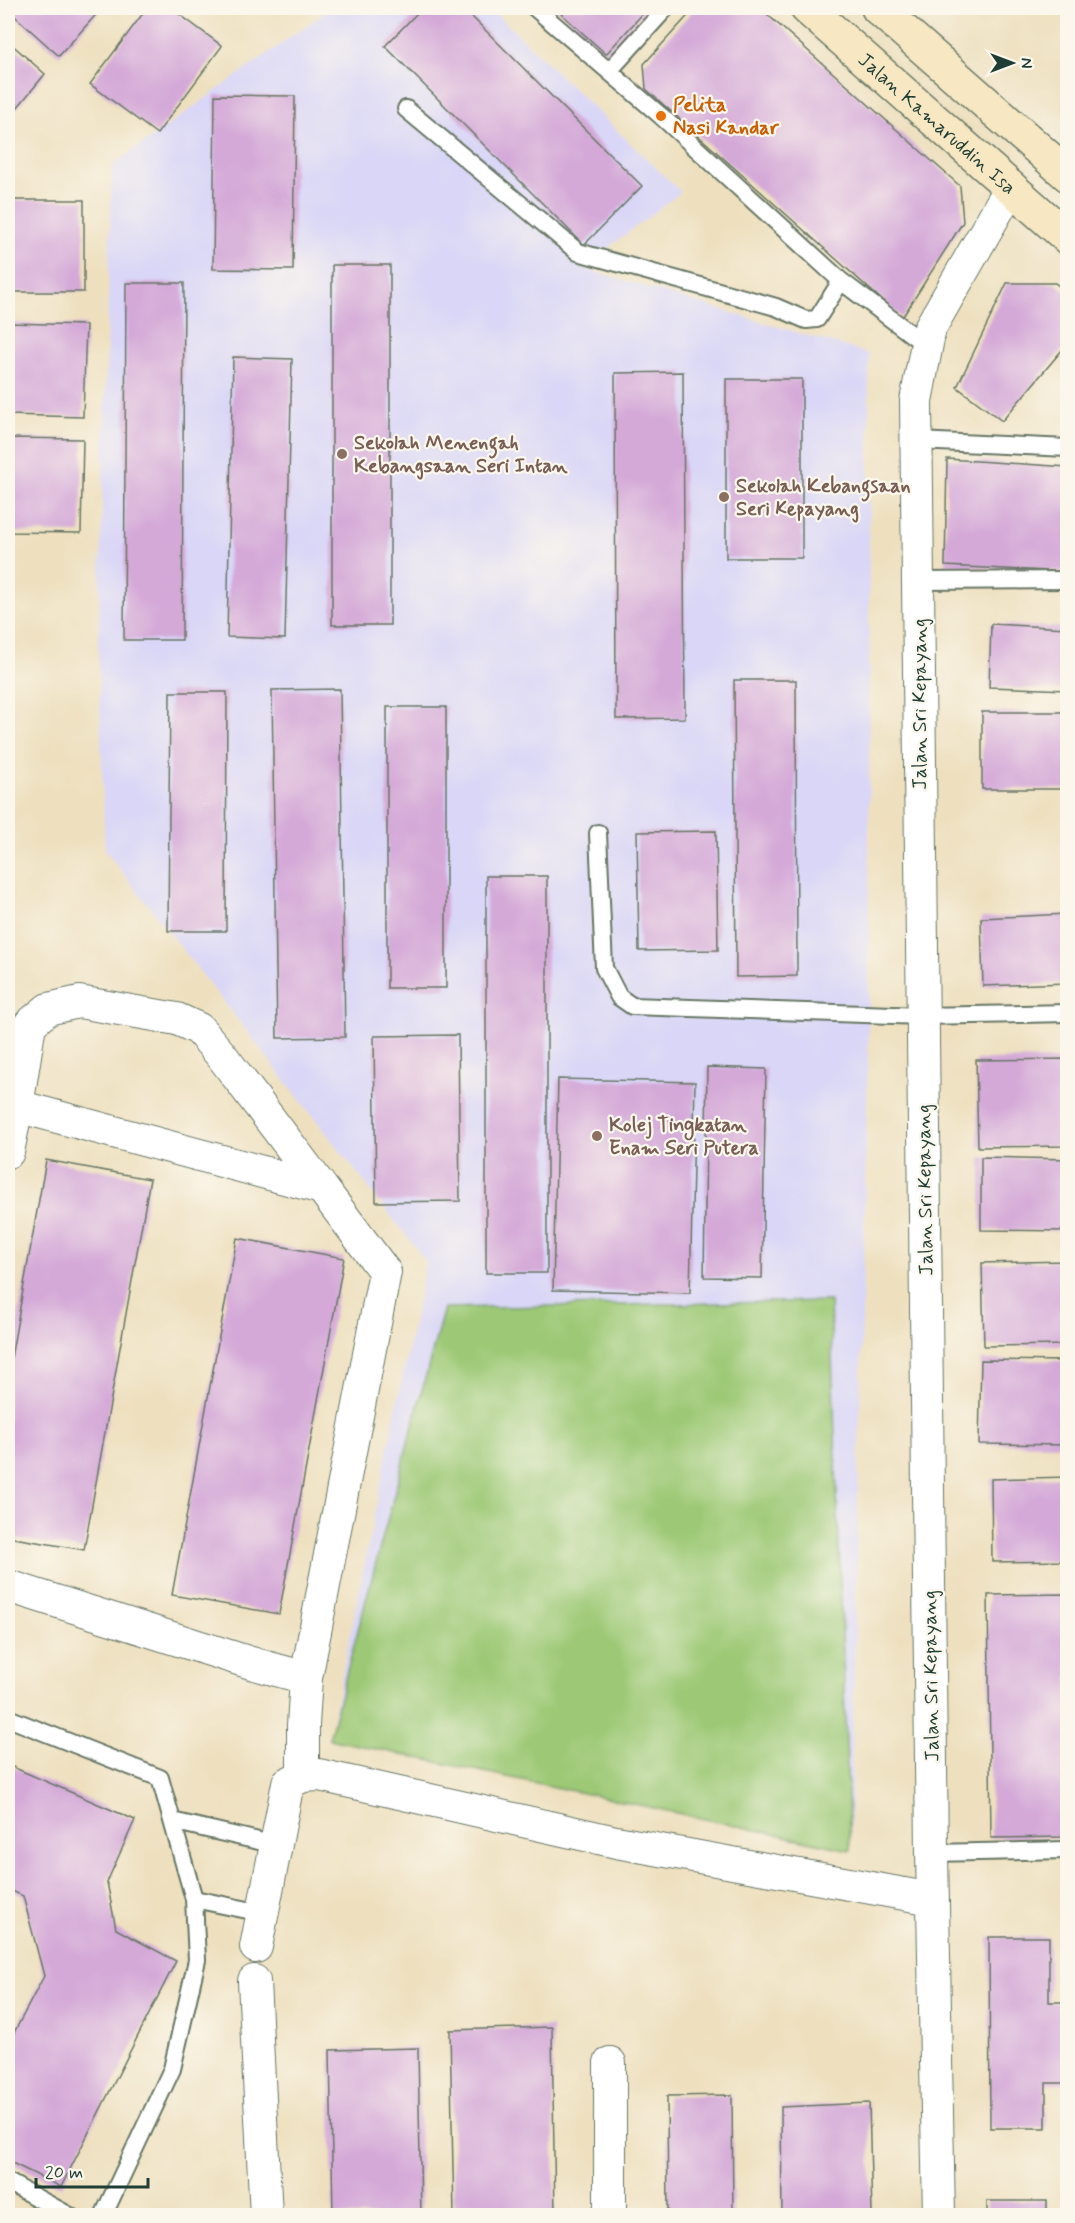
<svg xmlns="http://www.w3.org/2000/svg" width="1075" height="2223" font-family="Mynerve,sans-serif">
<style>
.built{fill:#d9d6f7}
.green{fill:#9dc976;stroke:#5e8355;stroke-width:1.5}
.building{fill:#d4a9d8}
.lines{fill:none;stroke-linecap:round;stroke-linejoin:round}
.lane-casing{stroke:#677665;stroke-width:20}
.street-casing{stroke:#677665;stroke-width:34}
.secondary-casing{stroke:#677665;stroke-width:36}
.lane{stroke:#fff;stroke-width:16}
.street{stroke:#fff;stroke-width:32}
.secondary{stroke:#f7e8c3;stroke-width:33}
.food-dot{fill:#e8710a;stroke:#fbf7ec;stroke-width:2}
.education-dot{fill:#8d6e63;stroke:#fbf7ec;stroke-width:2}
.labels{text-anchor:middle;stroke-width:4.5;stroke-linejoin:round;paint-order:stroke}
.food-label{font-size:20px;font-weight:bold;fill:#c56008;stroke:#fbf7ec;text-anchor:start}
.street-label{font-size:20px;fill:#1f3d34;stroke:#fbf7ec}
.education-label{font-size:20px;font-weight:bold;fill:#785e54;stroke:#fbf7ec;text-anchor:start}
</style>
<rect width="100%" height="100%" fill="#fbf7ec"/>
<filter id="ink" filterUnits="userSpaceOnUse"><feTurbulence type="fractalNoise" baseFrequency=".0167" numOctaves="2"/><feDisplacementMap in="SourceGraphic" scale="12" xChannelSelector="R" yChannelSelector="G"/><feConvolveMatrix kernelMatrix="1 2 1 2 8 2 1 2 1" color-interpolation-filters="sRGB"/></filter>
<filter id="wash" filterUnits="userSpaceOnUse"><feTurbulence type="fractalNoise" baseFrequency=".008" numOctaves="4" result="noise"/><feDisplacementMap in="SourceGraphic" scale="24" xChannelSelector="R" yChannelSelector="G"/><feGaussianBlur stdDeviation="1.35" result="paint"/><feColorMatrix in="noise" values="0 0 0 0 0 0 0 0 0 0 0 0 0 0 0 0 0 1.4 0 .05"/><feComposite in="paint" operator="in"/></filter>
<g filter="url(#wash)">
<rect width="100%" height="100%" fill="#eee0bf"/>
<path class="built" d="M331 8H490L681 192 582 268 869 354V1011L850 1850 329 1739 426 1261 105 850 98 651 112 166Z"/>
<path class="green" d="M830 1301 850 1850 329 1739 444 1308Z"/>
<g id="blocks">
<path class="building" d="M8 8H102L59 56 8 10Z
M147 8H171L222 46 157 134 90 84Z
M422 8H463L642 186 584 245 385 46Z
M555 8H648L606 54Z
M695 8H760L960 186 963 222 902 318 646 89 644 64Z
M8 41 45 74 8 119Z
M215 95 295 96 293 270 213 269Z
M8 200H84V292H8Z
M332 265H390V625H332Z
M126 283H184L182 640H124Z
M1007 283H1055L1068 293V343L1002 421 957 387Z
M8 323 86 325 83 417 8 415Z
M233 357 292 359 285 639 227 637Z
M683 372 685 718 616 719 615 373Z
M726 379H802V558H726Z
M8 438 83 439 81 533 8 532Z
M947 459 1068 467V572L945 566Z
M991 624 1068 628V690L989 687Z
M734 680H796L797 976 736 977Z
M340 689 345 1037 277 1038 272 690Z
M170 692H227L226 931H168Z
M387 707H446V988H387Z
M982 712H1068V789H982Z
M716 831 718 950 639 951 637 832Z
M486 876H547V1273H486Z
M1067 914 1068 983 983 986 981 918Z
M458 1035 460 1201 376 1202 374 1036Z
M1068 1059V1146L978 1147 976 1060Z
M707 1067 766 1069 762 1278 704 1277Z
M558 1079 695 1082 690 1293 553 1290Z
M981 1157 1068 1159V1231L981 1230Z
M46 1160 150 1179 84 1550 8 1537V1375Z
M237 1238 344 1258 279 1614 172 1595Z
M1068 1261V1345L984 1346 982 1263Z
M981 1360 1068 1361V1445L979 1444Z
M1068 1477V1561L992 1562 991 1479Z
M1068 1594V1837L991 1838 988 1595Z
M8 1765 135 1820 107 1882 116 1929 176 1961 61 2187 8 2161V2044L44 1976 23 1896 8 1889Z
M989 1937H1049V2002H1068V2083H1046V2128H990Z
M552 2027 555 2216H454L450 2030Z
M418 2048 421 2216H333L330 2050Z
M732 2095 733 2216H668L667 2096Z
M869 2103 872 2216H782L781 2107Z
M987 2201H1047V2216H987Z"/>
</g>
</g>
<g filter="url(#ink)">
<use href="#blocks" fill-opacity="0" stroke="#677665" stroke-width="1.5"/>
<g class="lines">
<defs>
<path id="lane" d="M535 8 661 116 841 281 927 346
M609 71 666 8
M406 109 578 252 776 307 806 320 817 319 841 281
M917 441 1068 448
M918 581 1068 580
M598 833 604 968 619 997 632 1006 922 1016 1068 1013
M8 1718 160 1778 194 1899 197 1960 172 2069 103 2216
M172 1821 276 1845
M932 1853 1068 1850
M194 1899 262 1913
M8 2182 70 2216"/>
<path id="street" d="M17 1106 30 1024 48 1009 79 1002 177 1019 199 1029 222 1056 322 1188
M8 1152 17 1106 322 1188 385 1272 306 1678 303 1725V1776
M8 1586 251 1663 306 1678
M256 1947 288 1783 303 1776 319 1775 616 1842 932 1899
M254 1981 266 2216
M610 2063V2216
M939 2216 932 1853 916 401 930 328 1011 187"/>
<g id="secondary">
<path id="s1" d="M807 8 1068 238"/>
<path d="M878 8 1068 175"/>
</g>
</defs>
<use href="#lane" class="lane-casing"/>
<use href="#street" class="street-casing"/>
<use href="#secondary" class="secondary-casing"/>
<use href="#lane" class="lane"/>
<use href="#street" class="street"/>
<use href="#secondary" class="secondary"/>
</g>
</g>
<circle class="food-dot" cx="661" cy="116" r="6"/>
<g class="education-dot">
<circle cx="342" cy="454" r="6"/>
<circle cx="724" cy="497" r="6"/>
<circle cx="597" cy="1136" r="6"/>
</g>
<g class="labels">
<g class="food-label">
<text x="673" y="111">Pelita<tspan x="673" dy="23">Nasi Kandar</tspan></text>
</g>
<g class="street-label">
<text dy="7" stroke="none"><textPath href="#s1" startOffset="174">Jalan Kamaruddin Isa</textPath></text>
<text transform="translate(919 704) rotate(-90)" y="7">Jalan Sri Kepayang</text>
<text transform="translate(924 1190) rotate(-91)" y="7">Jalan Sri Kepayang</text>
<text transform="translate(930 1676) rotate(-91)" y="7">Jalan Sri Kepayang</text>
</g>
<g class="education-label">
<text x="354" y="449">Sekolah Menengah<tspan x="354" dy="23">Kebangsaan Seri Intan</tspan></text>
<text x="736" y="492">Sekolah Kebangsaan<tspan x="736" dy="23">Seri Kepayang</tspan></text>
<text x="609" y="1131">Kolej Tingkatan<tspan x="609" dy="23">Enam Seri Putera</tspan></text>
</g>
</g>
<rect width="1075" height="2223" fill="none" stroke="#fbf7ec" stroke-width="30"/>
<g transform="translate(1012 63) rotate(90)" stroke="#fbf7ec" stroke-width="4.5" paint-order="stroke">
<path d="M0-4.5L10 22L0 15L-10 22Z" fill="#1f3d34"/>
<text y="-9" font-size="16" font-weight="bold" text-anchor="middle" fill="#1f3d34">N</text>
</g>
<path d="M36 2178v9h112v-9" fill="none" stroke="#1f3d34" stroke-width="3"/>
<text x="45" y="2178" font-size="18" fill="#1f3d34" stroke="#fbf7ec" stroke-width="4.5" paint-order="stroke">20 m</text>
</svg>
